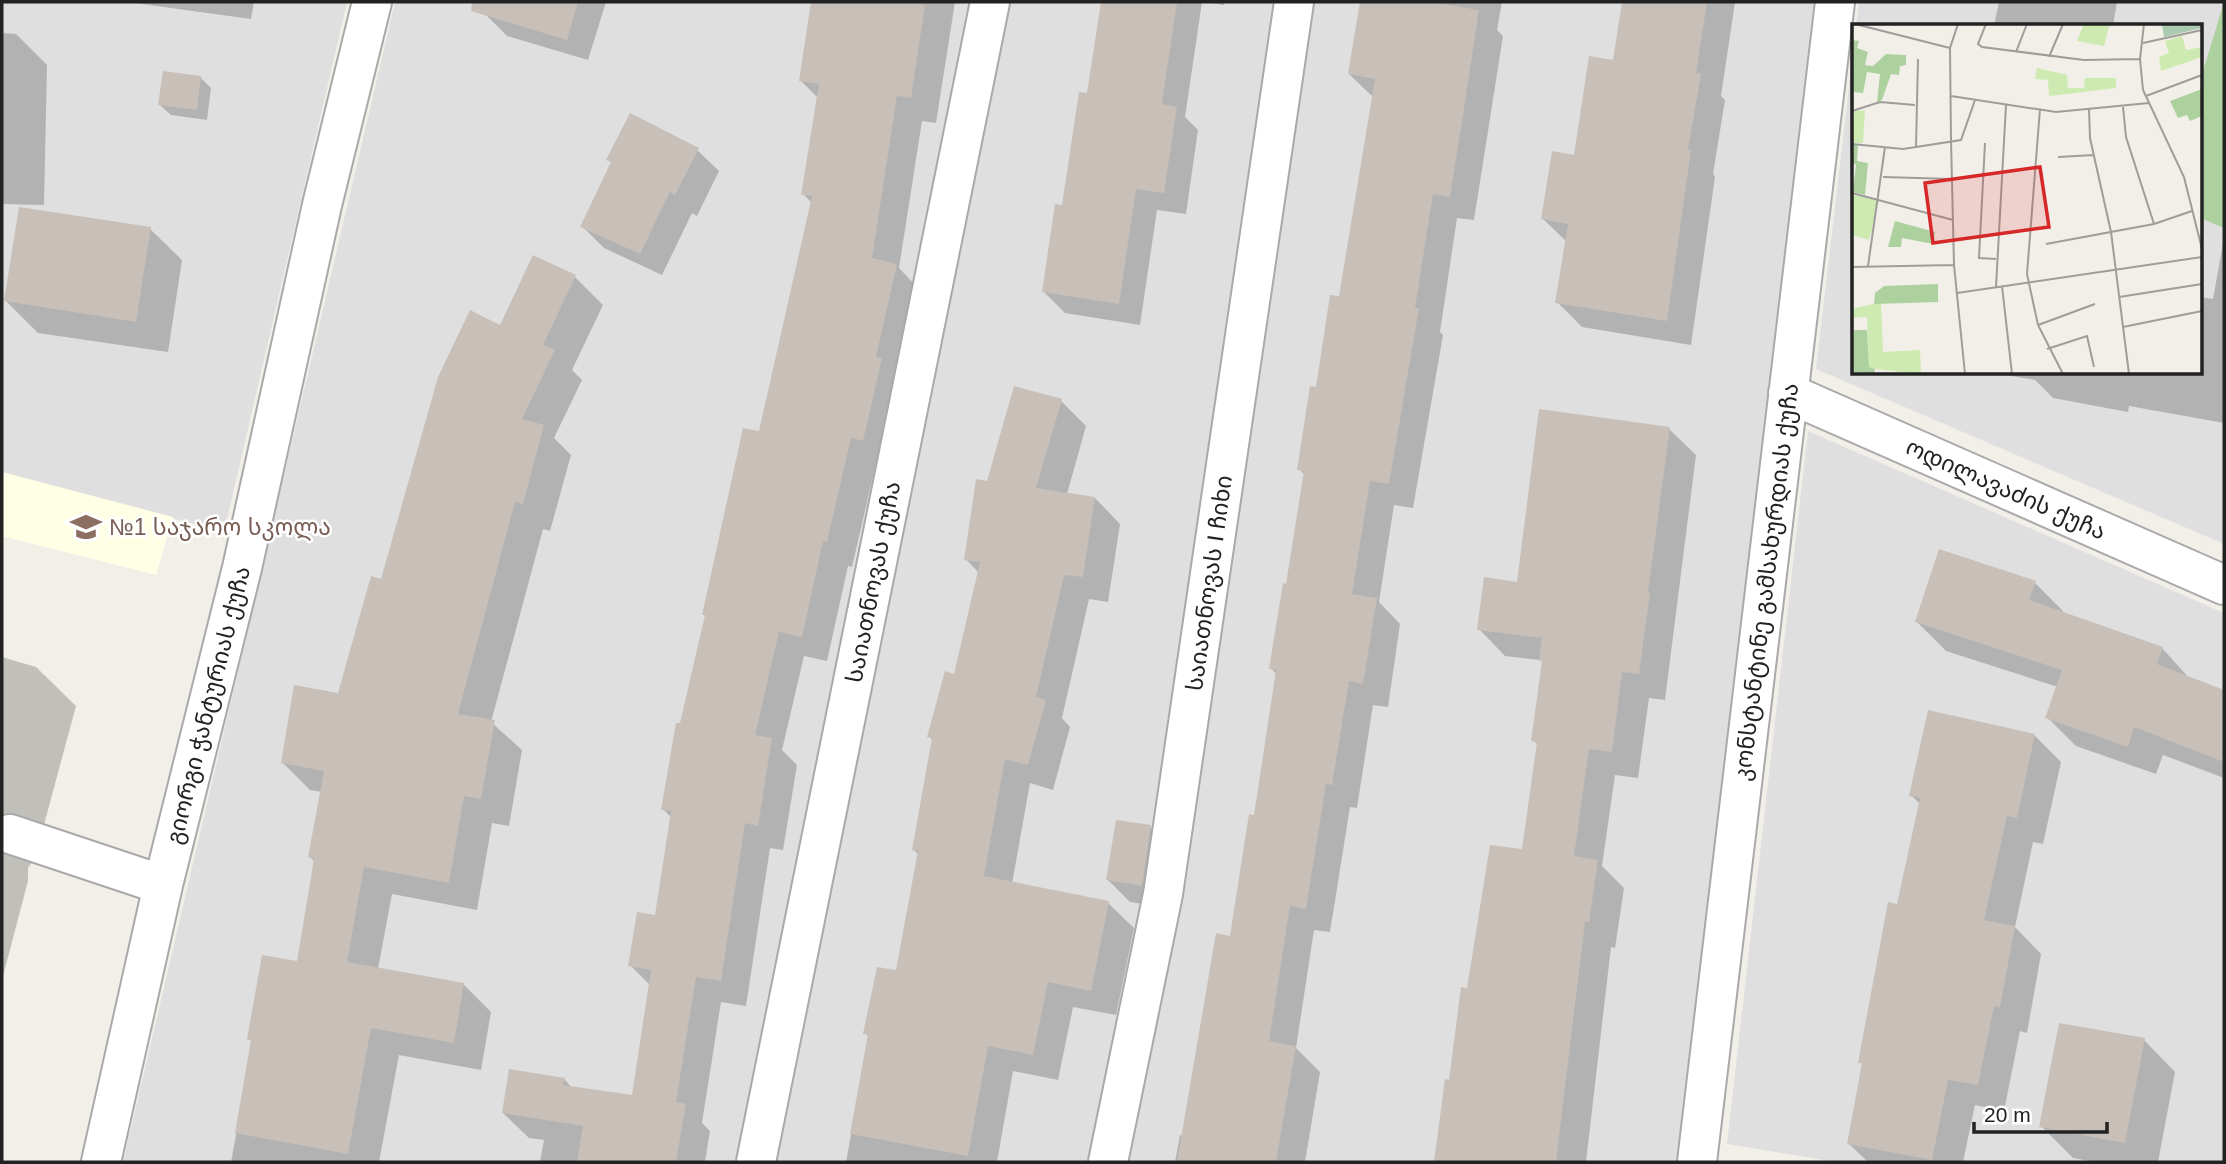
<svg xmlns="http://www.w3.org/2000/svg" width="2226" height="1164" font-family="Arial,'Noto Sans Georgian',sans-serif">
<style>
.residential{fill:#e0dfdf}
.education{fill:#ffffe5}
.forest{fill:#add19e}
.shadow{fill:#0003}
.building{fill:#c7bfb8}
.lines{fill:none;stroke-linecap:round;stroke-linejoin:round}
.minor-casing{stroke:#a9a9a9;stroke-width:42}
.minor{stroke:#fff;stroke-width:38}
.labels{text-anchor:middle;stroke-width:5;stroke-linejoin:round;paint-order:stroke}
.street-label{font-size:23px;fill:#222;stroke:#fff}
.education-label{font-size:23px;fill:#785e54;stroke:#fff;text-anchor:start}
.inset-road{fill:none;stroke:#9f9d99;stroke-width:2}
.view{fill:#d62828;fill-opacity:0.15;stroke:#d62828;stroke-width:3.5}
.inset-edge{fill:none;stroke:#222;stroke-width:3.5}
</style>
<rect width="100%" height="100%" fill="#f2efe9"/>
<path class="residential" d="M2 2H347L224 532 2 472Z
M395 2H1816L1682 1162H123Z
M1859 2H2224V544L1816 369 1853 53V373H2200V26H1856Z
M1808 431 2224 613V1162H1836L1727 1144Z"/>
<path class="education" d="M2 472 173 517 156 575 2 536Z"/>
<path class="forest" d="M2224 2V228L2200 218V81Z"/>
<path class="shadow" d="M127 2H254L251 19Z
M488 2H606L588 60 507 36 485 14Z
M813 2H955L936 123 922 121 899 268 921 291 888 465 876 463 852 567 848 566 827 661 804 656 782 750 797 765 783 850 770 848 746 1006 721 1002 702 1123 710 1131 705 1162H540L544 1140 529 1138 503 1113 564 1079 572 1088 634 1097 651 986 630 965 656 917 672 818 663 809 707 617 704 614 760 434 812 203 803 194 818 98 801 81Z
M1103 2H1202L1185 117 1198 130 1186 214 1157 210 1140 325 1065 313 1044 292 1089 95Z
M1205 2H1225L1224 5Z
M1362 2H1502L1497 30 1503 36 1474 220 1457 218 1440 332 1443 335 1413 508 1394 505 1379 602 1400 624 1388 707 1373 705 1357 808 1350 807 1330 932 1314 930 1296 1048 1320 1072 1305 1162H1175L1180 1135 1183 1136 1231 938 1256 817 1277 675 1271 668 1288 586 1305 475 1299 469 1340 298 1374 98 1349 74Z
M1624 2H1735L1721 96 1725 100 1713 174 1715 177 1691 345 1582 327 1557 302 1567 242 1543 219 1575 157 1614 62Z
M1999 2H2117L2113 26H1994Z
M2 33 16 34 47 65 44 205 2 204Z
M201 78 211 88 207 120 171 115 160 105Z
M697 150 719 171 697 216 692 213 662 275 604 248 582 226 612 163 608 159Z
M150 229 182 260 168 352 38 333 6 301Z
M2224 238V423L2129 406 2128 412 2053 398 2035 380 1993 373H2200V297L2213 299Z
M575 277 603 305 572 370 582 380 554 438 571 455 550 531 543 529 491 722 522 750 509 826 492 823 477 910 392 894 378 969 463 984 491 1012 481 1070 399 1055 379 1162H231L253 1043 249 1039 298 963 315 862 310 857 322 792 310 790 282 762 339 695 383 581 501 327Z
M1061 401 1086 426 1067 494 1095 498 1120 524 1108 602 1089 599 1062 718 1070 727 1053 790 1030 783 1012 884 1108 903 1134 928 1116 1015 1073 1007 1058 1080 1013 1071 997 1162H846L869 1037 865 1033 898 972 919 855 914 850 933 741 929 736 956 676 979 573 966 559 988 483Z
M1669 429 1696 455 1665 700 1649 698 1638 778 1615 775 1602 866 1624 888 1615 948 1611 947 1586 1162H1436L1447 1081 1450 1082 1468 990 1523 851 1538 745 1533 740 1544 663 1540 660 1505 656 1479 629 1519 584Z
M2035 583 2063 611V614L2162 648 2190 679 2224 692V778L2163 755 2156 774 2076 746 2047 717 2058 687 1946 651 1917 622Z
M2 657 36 667 76 706 35 858 28 868V881L2 980Z
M2034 735 2061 762 2043 844 2033 842 2015 927 2041 954 2027 1033 2020 1031 2004 1111 1975 1105 1963 1162H1868L1849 1144 1864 1066 1860 1062 1899 906 1920 804 1911 795Z
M1150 827 1172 849 1164 907 1130 902 1108 880Z
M2144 1040 2175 1072 2158 1162H2095L2073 1158 2041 1126Z"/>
<path class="building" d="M472 2H578L567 40 471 11Z
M811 2H907L925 5 911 98 897 96 872 258 897 264 876 357 882 358 863 441 851 438 827 542 823 541 802 637 779 632 755 735 772 738 758 826 745 823 721 981 696 977 676 1102 686 1104 676 1162H577L583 1126 502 1113 509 1069 565 1078 563 1085 632 1095 651 970 628 966 637 912 655 915 671 811 661 810 676 723H680L705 615H702L743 428 759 431 812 196 801 195 819 84 799 81Z
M1101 2H1177L1162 104 1177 107 1164 193 1136 189 1119 304 1042 292 1055 204 1062 205 1079 92 1087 93Z
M1360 2H1431L1479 10 1465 102 1450 197 1433 194 1415 308H1419L1389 484 1370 481 1352 594 1377 598 1363 684 1349 681 1332 785 1326 784 1306 909 1290 906 1269 1041 1296 1046 1276 1162H1177L1216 933 1230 936 1249 814 1254 815 1276 670 1269 669 1283 583 1286 584 1304 471 1297 470 1310 386 1316 387 1330 295 1339 296 1375 79 1348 74Z
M1622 2H1707L1696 73 1701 74 1688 150H1691L1667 321 1555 303 1568 224 1541 219 1552 151 1574 155 1589 56 1613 60Z
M163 71 201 76 197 110 158 105Z
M630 113 699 148 675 195 670 192 640 254 580 227 611 162 606 160Z
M19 207 151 227 136 322 4 301Z
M533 255 576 275 543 345 555 350 522 419 544 425 523 504 515 502 458 714 495 720 481 799 464 796 449 883 364 867 347 962 464 983 454 1043 371 1028 348 1154 235 1133 251 1040 247 1039 262 955 297 961 314 859 308 857 324 771 281 763 294 685 338 693 371 576 381 579 438 377 470 310 500 325Z
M1014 386 1062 399 1036 488 1095 497 1083 577 1064 575 1036 697 1046 700 1028 765 1005 759 984 876 1109 901 1091 991 1048 982 1033 1055 988 1046 968 1156 850 1134 868 1034H863L877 967 896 970 918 851 912 850 932 738 927 737 945 671 954 674 980 562 964 560 976 479 987 481Z
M1539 409 1670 427 1648 592 1650 593 1639 674 1622 672 1612 752 1589 749 1574 856 1598 860 1589 922H1585L1556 1162H1434L1445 1079 1449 1080 1461 987 1467 988 1490 845 1522 849 1537 742 1531 741 1542 661H1539L1542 638 1477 630 1484 577 1517 582Z
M1939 549 2036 581 2029 600 2163 647 2157 664 2224 690V762L2134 727 2128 747 2045 718 2062 670 1915 622Z
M1928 710 2035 734 2017 818 2007 816 1984 920 2015 926 2000 1007 1994 1006 1978 1085 1948 1080 1932 1160 1847 1144 1862 1063H1858L1888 902 1897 904 1920 798 1909 796Z
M1116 820 1151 825 1142 886 1106 880Z
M2059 1023 2145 1038 2125 1143 2039 1127Z"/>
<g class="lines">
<defs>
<path id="minor" d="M1788 393 2224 585
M10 834 163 885
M101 1162 163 885 242 568 322 205 372 2
M756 1162 990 2
M1108 1162 1163 894 1294 2
M1697 1162 1835 2"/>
</defs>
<use href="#minor" class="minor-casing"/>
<use href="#minor" class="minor"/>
</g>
<defs>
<symbol id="school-bare" viewBox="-9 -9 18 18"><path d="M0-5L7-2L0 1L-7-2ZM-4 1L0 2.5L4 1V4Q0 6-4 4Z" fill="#8d6e63" stroke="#fff" stroke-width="2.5" paint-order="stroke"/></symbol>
</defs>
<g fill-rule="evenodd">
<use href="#school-bare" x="64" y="505" width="44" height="44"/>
</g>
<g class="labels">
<g class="street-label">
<text transform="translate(2006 489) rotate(24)" y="8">ოდილავაძის ქუჩა</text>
<text transform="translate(873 582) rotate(-79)" y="8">საიათნოვას ქუჩა</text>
<text transform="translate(1766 582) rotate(-83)" y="8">კონსტანტინე გამსახურდიას ქუჩა</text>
<text transform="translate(1209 583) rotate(-82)" y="8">საიათნოვას I ჩიხი</text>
<text transform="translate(208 705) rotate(-76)" y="8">გიორგი ჭანტურიას ქუჩა</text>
</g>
<g class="education-label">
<text x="109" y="535">№1 საჯარო სკოლა</text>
</g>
</g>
<g transform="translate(1852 24)">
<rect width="350" height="350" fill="#f2efe9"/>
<path d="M232 0H263L257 2 252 22 225 17ZM330 12 334 26 350 23V33L309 47 307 33 317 29 313 17ZM185 44 215 51 216 64H232L233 54H264V64L197 72 196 56 183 55ZM13 86 11 119H0L2 87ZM0 170 27 177 17 216 0 211ZM29 278 31 328 68 326 69 346 65 350 17 344 15 293 0 294V285Z" fill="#cdebb0"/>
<path d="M0 16 7 17 5 24 16 28 13 41 21 42 34 30 54 31V41L48 42 47 51 39 50 30 76 25 78 28 50 15 48 11 69 0 68ZM350 65V92L338 97 335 91 326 94 318 77ZM0 121H6L5 137 16 139 13 171 1 168 4 140H0ZM43 197 83 208 81 220 50 214 49 223H36ZM86 260V278L22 280 23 269 32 262ZM0 306H15L17 343 23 345 22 350 0 348Z" fill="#add19e"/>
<path d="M310 0H350V4L312 13Z" fill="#aacbaf"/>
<path class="inset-road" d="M3 0 98 24M106 0 98 24 99 116 102 241 113 350M134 0 126 20 130 23 232 36 288 35M292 0 288 35 291 66 332 153 350 225M291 19 350 6M164 28 175 0M197 33 211 0M99 72 204 88 297 79M294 72 350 51M271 83 274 113 302 200M188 85 175 250 186 301 211 350M237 85 238 114 259 208 277 350M0 87 28 78 63 81M133 119 127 234 144 235M0 120 51 125 109 116 123 76M64 123 66 35M206 133 242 131M31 153 100 155M0 169 101 196M194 220 302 200 340 187M16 242 33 123M0 243 102 241M150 262 160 350M144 263 154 81M105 269 350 233M267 273 350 260M186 301 243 280M271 303 350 287M195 325 235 312 242 343"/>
<path class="view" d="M188 143 197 203 81 219 73 159Z"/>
<rect width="350" height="350" class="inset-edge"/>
</g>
<rect width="2226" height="1164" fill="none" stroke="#222222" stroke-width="7"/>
<path d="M1974 1122v10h133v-10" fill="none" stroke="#222222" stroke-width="3.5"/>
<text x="1984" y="1122" font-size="21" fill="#222222" stroke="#ffffff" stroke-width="5" paint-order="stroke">20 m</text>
</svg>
